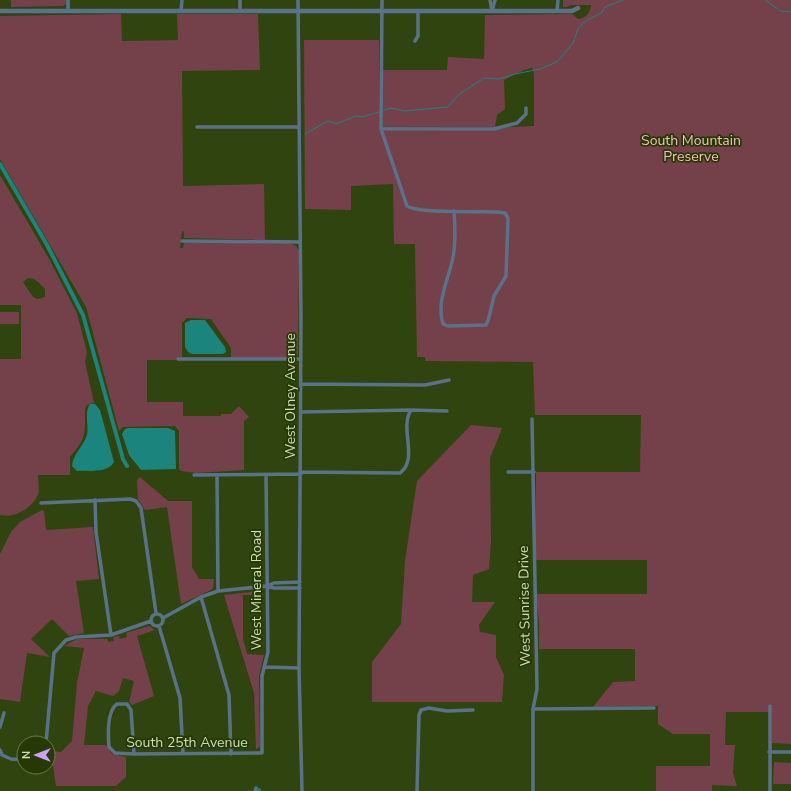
<svg xmlns="http://www.w3.org/2000/svg" width="791" height="791" font-family="'Nunito Sans',sans-serif">
<style>
.green{fill:#74404a;fill-rule:evenodd}
.water{fill:#1b847d}
.lines{fill:none;stroke-linecap:round;stroke-linejoin:round}
.stream{stroke:#1b847d;stroke-width:1}
.canal{stroke:#1b847d;stroke-width:4}
.minor{stroke:#5a7289;stroke-width:3.5}
.tertiary{stroke:#5a7289;stroke-width:4.5}
.labels{text-anchor:middle;stroke-width:3.5;stroke-linejoin:round;paint-order:stroke}
.park-label{font-size:14px;fill:#fabcc6;stroke:#263902}
.street-label{font-size:14px;fill:#cedebb;stroke:#263902}
</style>
<rect width="100%" height="100%" fill="#30440f"/>
<path class="green" d="M11 0H66V4L63 6 11 7Z
M563 0H791V744L772 743V712H726L725 745H735L733 773 737 786 712 785V791H656V766H710V734H673L658 724V706L593 707 613 682 635 681V649H539V621L535 594H647V560H535L536 472H640L641 415H535L533 362 425 361V357H417L415 244H394L393 184 351 186V210L305 209 304 40H379L380 131 495 130 511 127 534 126V74L532 68 524 70 504 80 505 109 497 115 495 127 387 128 383 127V70H447L448 57 484 59 485 15 572 14 578 19C586 18 590 13 591 5H571L567 7H563Z
M121 14 122 41 178 40 177 14H258L260 70 182 71 183 186 264 184 265 240 184 238V232L182 231 180 248H183L184 243H290L296 246 299 251 298 355 293 358H231V348L211 319 187 318 182 323V360H147V402H183V416H221V414H231L239 406 249 417 244 421V470L196 473 181 471 179 469V431L175 426 123 427 119 431 86 307 0 159V16Z
M0 175 48 257 77 313 87 352 85 362 94 403 87 405 85 409C85 433 87 438 70 457V475H38C38 480 40 489 38 494 34 507 14 519 0 515V359H21V305H0ZM28 278C37 278 39 284 45 289V297L38 299 33 297 23 282Z
M0 312H19V324H0Z
M471 425 502 428 490 458 491 542 489 569 473 575 472 602H495L479 625 480 632 496 635V657L504 675 502 702H372V662L401 624 405 561 417 481Z
M140 477 168 501H192V567L199 579H214L213 588 211 590 181 604 167 507 145 510 138 499 137 480Z
M42 510 44 511 46 530 93 527 99 579 76 581 84 633 69 636 52 619 31 639 50 657 27 653 20 702 0 699V554L11 532 20 522Z
M259 591 264 595H243V639L247 654 264 655 259 676 260 747 256 749 254 693 224 595Z
M149 626 155 630 137 636 154 696 132 705 129 702 134 681 123 678 119 691 113 696 96 691 88 706 84 745H106L112 754 126 757V777L116 786H56L53 766 49 762 48 753 51 751 61 752 72 741 77 683 84 648 64 646 77 639H108V642L114 641 113 637 119 636 120 639 127 637 126 633Z
M774 762 791 763V784H773Z"/>
<path class="water" d="M205 320 225 347 226 352 223 354H192L188 352 185 347V323L191 320Z
M90 404H95L100 410 114 462C107 474 89 470 77 471L72 466C73 454 83 447 87 435 89 426 84 412 90 404Z
M128 428H168L175 431 176 469 141 470 129 455 122 434 125 429Z"/>
<g class="lines">
<path class="stream" d="M765 0 781 11 791 12
M382 111 391 108 404 111 448 107 458 95 484 78 499 79 515 74 540 69 552 64 558 61 573 43 578 29 584 22 601 13 605 7 623 0
M305 134 328 121 336 124 356 116 362 117 379 112"/>
<path class="canal" d="M0 164 47 245 83 315 123 459 127 466
M259 791V790"/>
<path class="minor" d="M240 0V11
M298 0 301 319 299 668 302 791
M382 0 381 129 407 206C421 214 478 211 498 212L505 213 508 218 506 276 494 296 488 321 486 325 448 326 443 324C436 301 449 279 453 257 456 243 455 226 454 211
M490 0 492 11
M68 11V0
M181 11 182 0
M492 11 495 0
M557 11 558 0
M415 41 418 36V11
M197 127H299
M381 129H494L517 123 526 114V108
M182 241 300 242
M178 359H301
M301 384 425 385 449 380
M301 412 411 410
M532 419 537 689 533 709V791
M301 472 400 473C419 459 399 428 411 410L447 411
M508 472H534
M194 475 301 474
M217 475 218 591
M95 500 96 532 111 635
M41 503 130 499 136 501 141 508 156 613
M267 586 274 588H300
M201 597 229 695 231 754
M151 620a6 6 0 1 1 12 0a6 6 0 1 1-12 0Z
M163 618 201 597 218 591 267 586 274 583 300 582
M159 626 180 698 183 754
M264 667 299 668
M533 709 654 708
M0 727 4 713
M46 743 54 653 66 640 76 637 111 635 151 621
M0 750 2 755 11 759 24 760
M769 752H791
M134 754 131 710 127 704H117C107 711 108 735 109 747L115 753 134 754 262 753V676L268 652 266 475
M255 791 256 788
M417 791 419 715 421 710 429 708 447 711 473 710
M770 791V706"/>
<path class="tertiary" d="M0 11H572L578 8"/>
</g>
<g class="labels">
<g class="park-label">
<text x="691" y="145">South Mountain<tspan x="691" dy="16">Preserve</tspan></text>
</g>
<g class="street-label">
<text transform="translate(290 396) rotate(-90)" y="5">West Olney Avenue</text>
<text transform="translate(256 590) rotate(-90)" y="5">West Mineral Road</text>
<text transform="translate(524 606) rotate(-91)" y="5">West Sunrise Drive</text>
<text x="187" y="747">South 25th Avenue</text>
</g>
</g>
<g transform="translate(36 755) rotate(270)"><circle r="19" fill="#263902" stroke="#697b4c"/>
<path d="M0-3L7 15L0 10L-7 15Z" fill="#d19dfe"/>
<text y="-6" font-size="11" font-weight="bold" text-anchor="middle" fill="#cedebb">N</text>
</g>
</svg>
